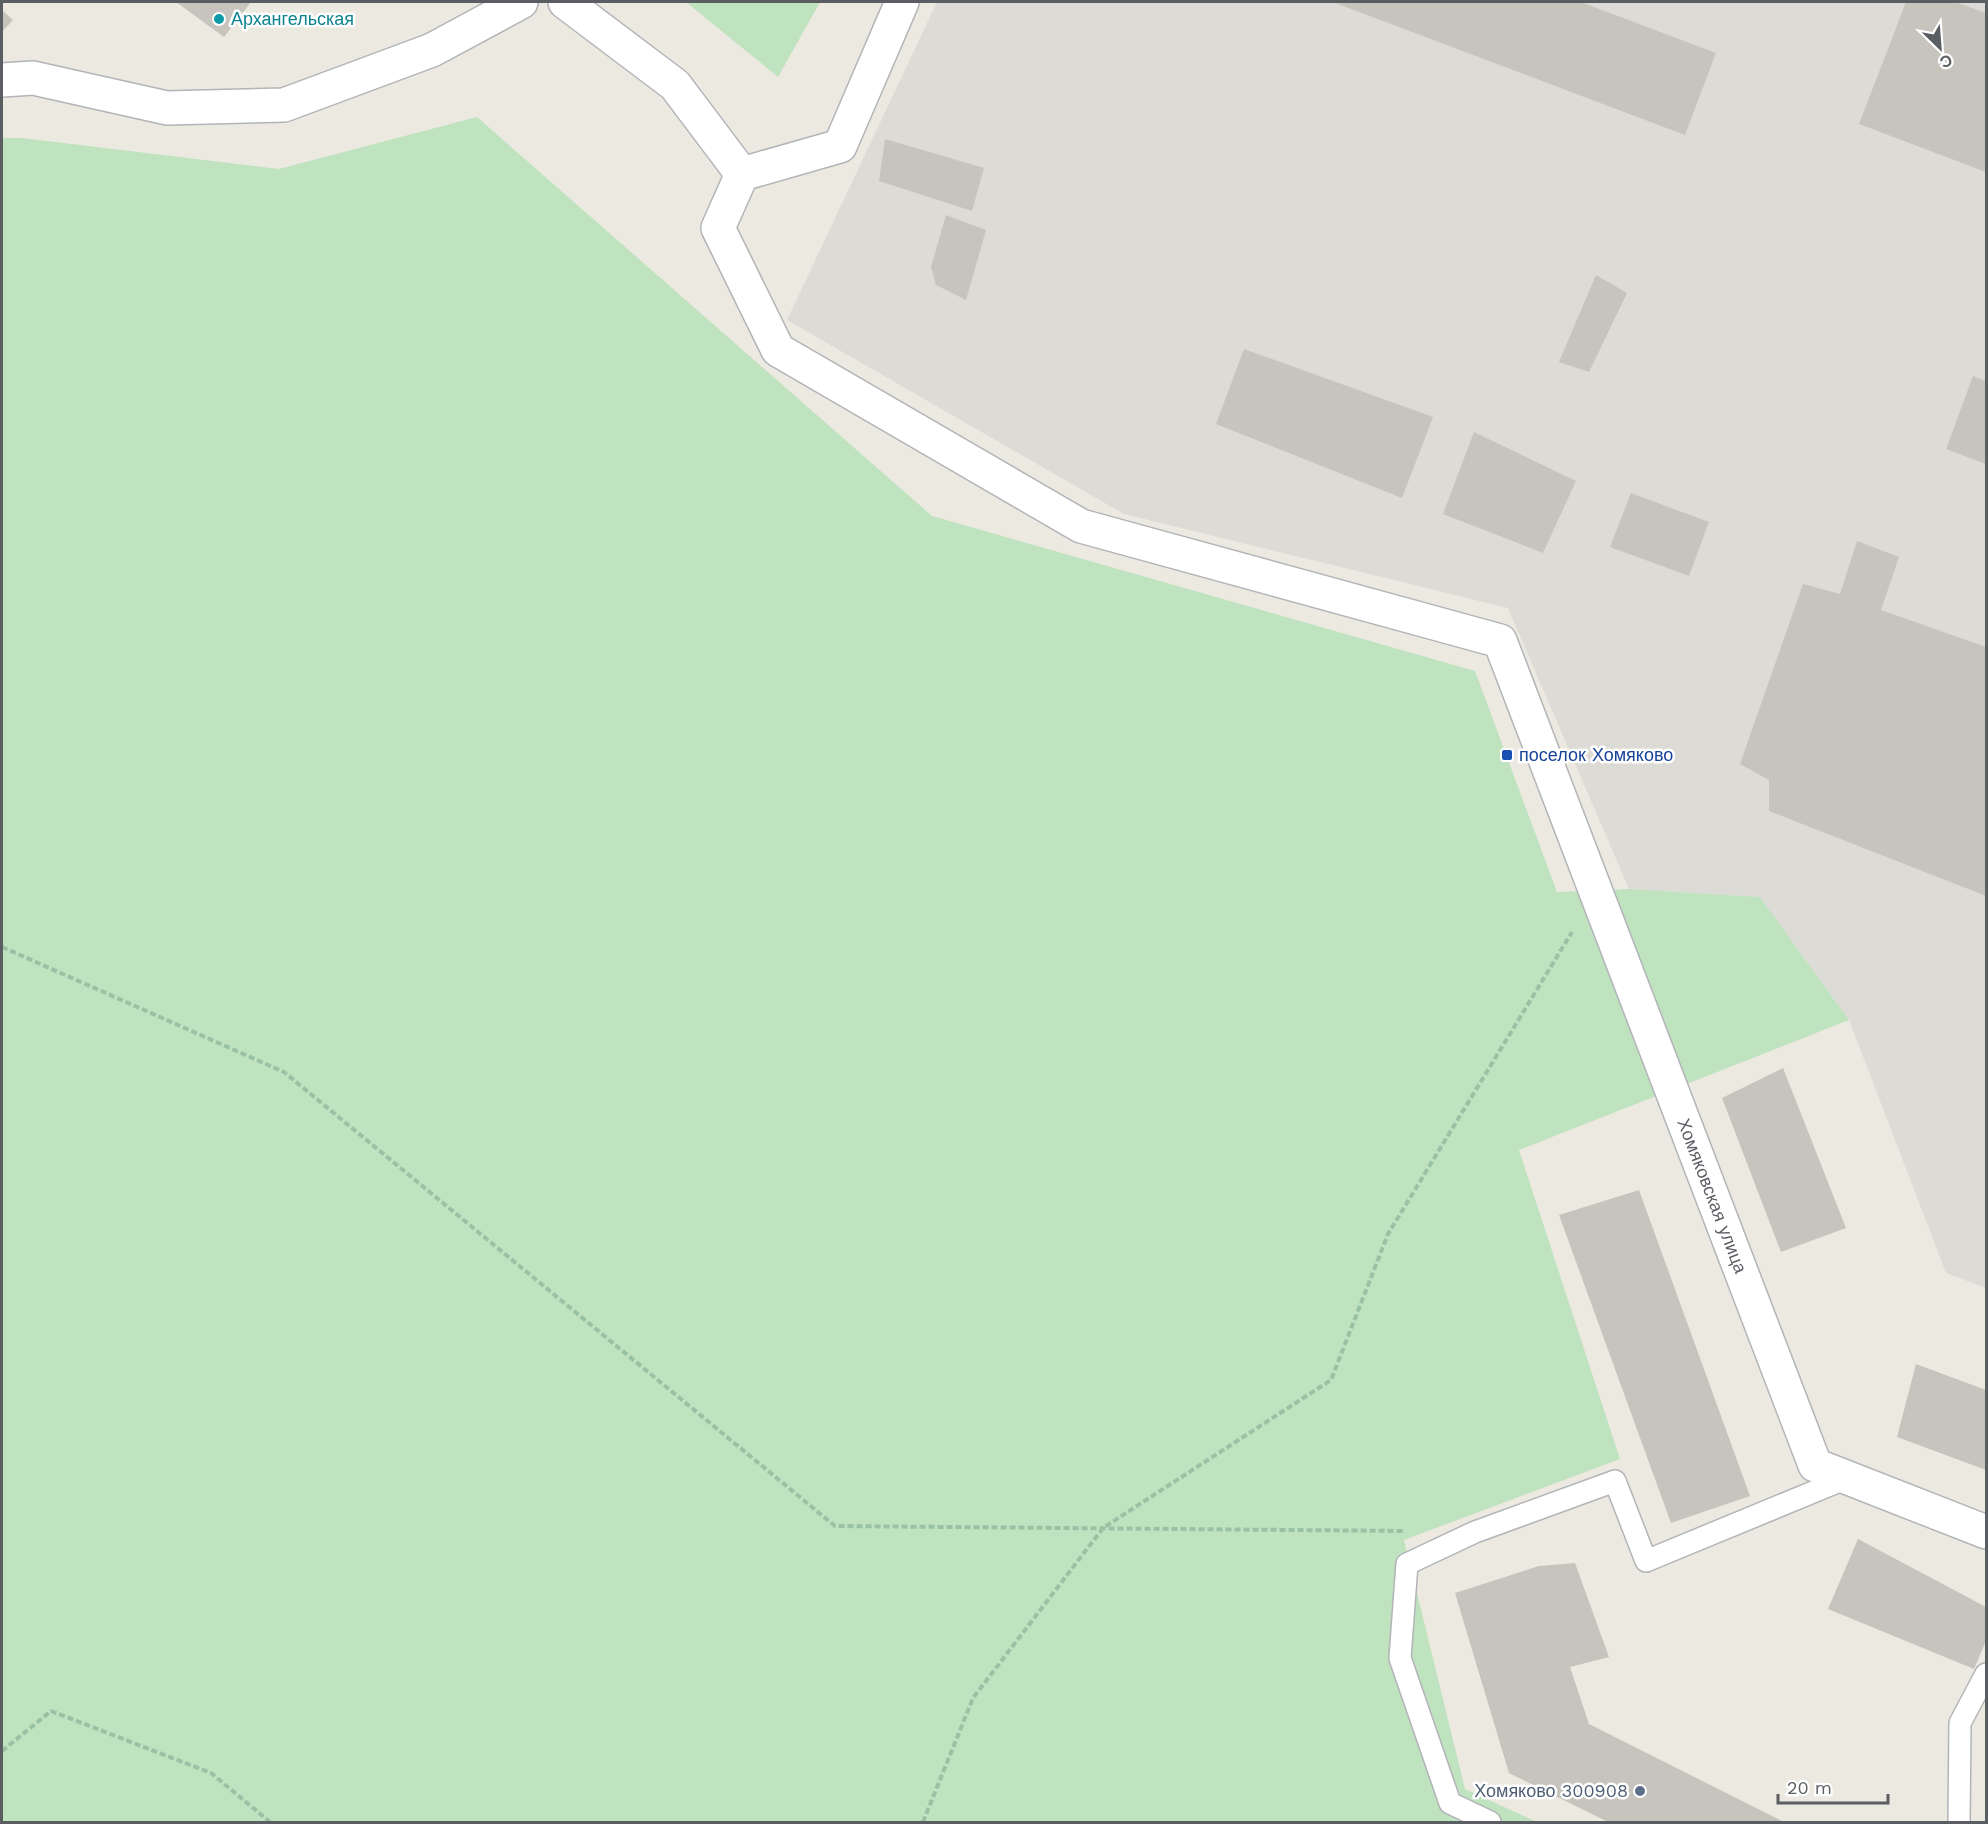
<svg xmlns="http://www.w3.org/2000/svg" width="1988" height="1824" font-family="'Work Sans',sans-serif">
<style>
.industrial{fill:#dddbd6}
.green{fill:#bfe2bf}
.building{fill:#c7c4be}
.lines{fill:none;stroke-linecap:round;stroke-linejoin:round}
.service-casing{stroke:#b2b4b8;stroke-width:24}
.minor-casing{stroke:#b2b4b8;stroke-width:36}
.path{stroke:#99c2a5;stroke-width:4;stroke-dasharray:6 3;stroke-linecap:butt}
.service{stroke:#fff;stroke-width:21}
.minor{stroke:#fff;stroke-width:33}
.culture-dot{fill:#0f9aa8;stroke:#fff;stroke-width:2}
.transit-dot{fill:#1a4fb4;stroke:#fff;stroke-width:2}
.service-dot{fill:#5c6f8a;stroke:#fff;stroke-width:2}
.labels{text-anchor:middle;stroke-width:5;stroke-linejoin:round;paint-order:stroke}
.culture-label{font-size:18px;fill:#0d838f;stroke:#fff;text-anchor:start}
.transit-label{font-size:18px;fill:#164399;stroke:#fff;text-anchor:start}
.street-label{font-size:18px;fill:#5a5d61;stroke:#fff}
.service-label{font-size:18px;fill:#4e5e75;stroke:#fff;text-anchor:end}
</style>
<rect width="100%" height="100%" fill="#ece9e1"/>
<path class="industrial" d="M937 2H1986V1288L1946 1273 1849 1020 1760 897 1629 889 1508 608 1124 514 787 320Z"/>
<path class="green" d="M686 2H820L778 77Z
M477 117 932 516 1475 671 1557 892 1629 889 1760 897 1849 1020 1519 1150 1620 1459 1404 1540 1465 1789 1537 1822H2V138H22L279 169Z"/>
<path class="building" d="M176 2H251L224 37Z
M1333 2H1581L1716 53 1685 135Z
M1906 2H1955L1986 13V172L1859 124Z
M2 10 13 20 2 32Z
M885 139 984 168 972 211 879 181Z
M946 215 986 230 966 300 936 285 931 267Z
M1596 275 1627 293 1589 372 1559 362Z
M1244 349 1433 417 1402 498 1216 424Z
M1973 376 1986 381V464L1946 449Z
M1474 432 1576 481 1543 553 1443 514Z
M1631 493 1709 522 1689 576 1610 547Z
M1857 541 1899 557 1881 610 1986 647V896L1769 811V780L1740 764 1803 584 1840 594Z
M1783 1068 1846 1228 1781 1252 1722 1098Z
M1639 1190 1750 1496 1671 1523 1559 1215Z
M1916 1364 1986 1390V1470L1897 1437Z
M1858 1539 1986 1607V1641L1974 1669 1828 1609Z
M1575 1563 1609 1657 1570 1667 1589 1724 1784 1822H1608L1509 1773 1455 1593 1539 1566Z"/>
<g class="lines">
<defs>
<path id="service" d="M1490 1822 1450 1803 1400 1658 1407 1564 1475 1532 1615 1481 1646 1561 1847 1478
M1959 1822 1960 1723 1986 1674"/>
<path id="minor" d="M565 2 675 85 742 174
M2 80 33 78 167 108 284 105 432 50 521 2
M742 174 718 228 778 350 1081 526 1500 641 1815 1465 1986 1532
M742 174 840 146 902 2"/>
</defs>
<use href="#service" class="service-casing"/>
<use href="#minor" class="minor-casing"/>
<path class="path" d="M2 947 284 1072 835 1526 1405 1531
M2 1751 51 1711 211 1773 270 1822
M923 1822 973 1698 1103 1528 1331 1380 1388 1234 1572 932"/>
<use href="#service" class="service"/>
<use href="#minor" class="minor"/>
</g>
<circle class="culture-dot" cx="219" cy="19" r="6"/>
<rect class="transit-dot" x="1501" y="749" width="12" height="12" rx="3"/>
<circle class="service-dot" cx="1640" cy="1791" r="6"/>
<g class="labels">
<g class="culture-label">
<text x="231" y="25">Архангельская</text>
</g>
<g class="transit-label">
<text x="1519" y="761">поселок Хомяково</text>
</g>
<g class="street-label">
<text transform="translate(1712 1196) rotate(69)" y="6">Хомяковская улица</text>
</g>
<g class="service-label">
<text x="1628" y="1797">Хомяково 300908</text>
</g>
</g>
<rect width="1988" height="1824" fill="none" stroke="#5a5d61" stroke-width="6"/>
<g transform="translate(1940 48) rotate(155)" stroke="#ffffff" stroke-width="4.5" paint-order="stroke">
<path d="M0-4.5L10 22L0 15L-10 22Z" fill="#5a5d61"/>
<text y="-9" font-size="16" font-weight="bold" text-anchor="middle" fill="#5a5d61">С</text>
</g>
<path d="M1778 1794v9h110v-9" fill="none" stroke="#5a5d61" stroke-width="3"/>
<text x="1787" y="1794" font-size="18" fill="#5a5d61" stroke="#ffffff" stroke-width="4.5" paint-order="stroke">20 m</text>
</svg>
